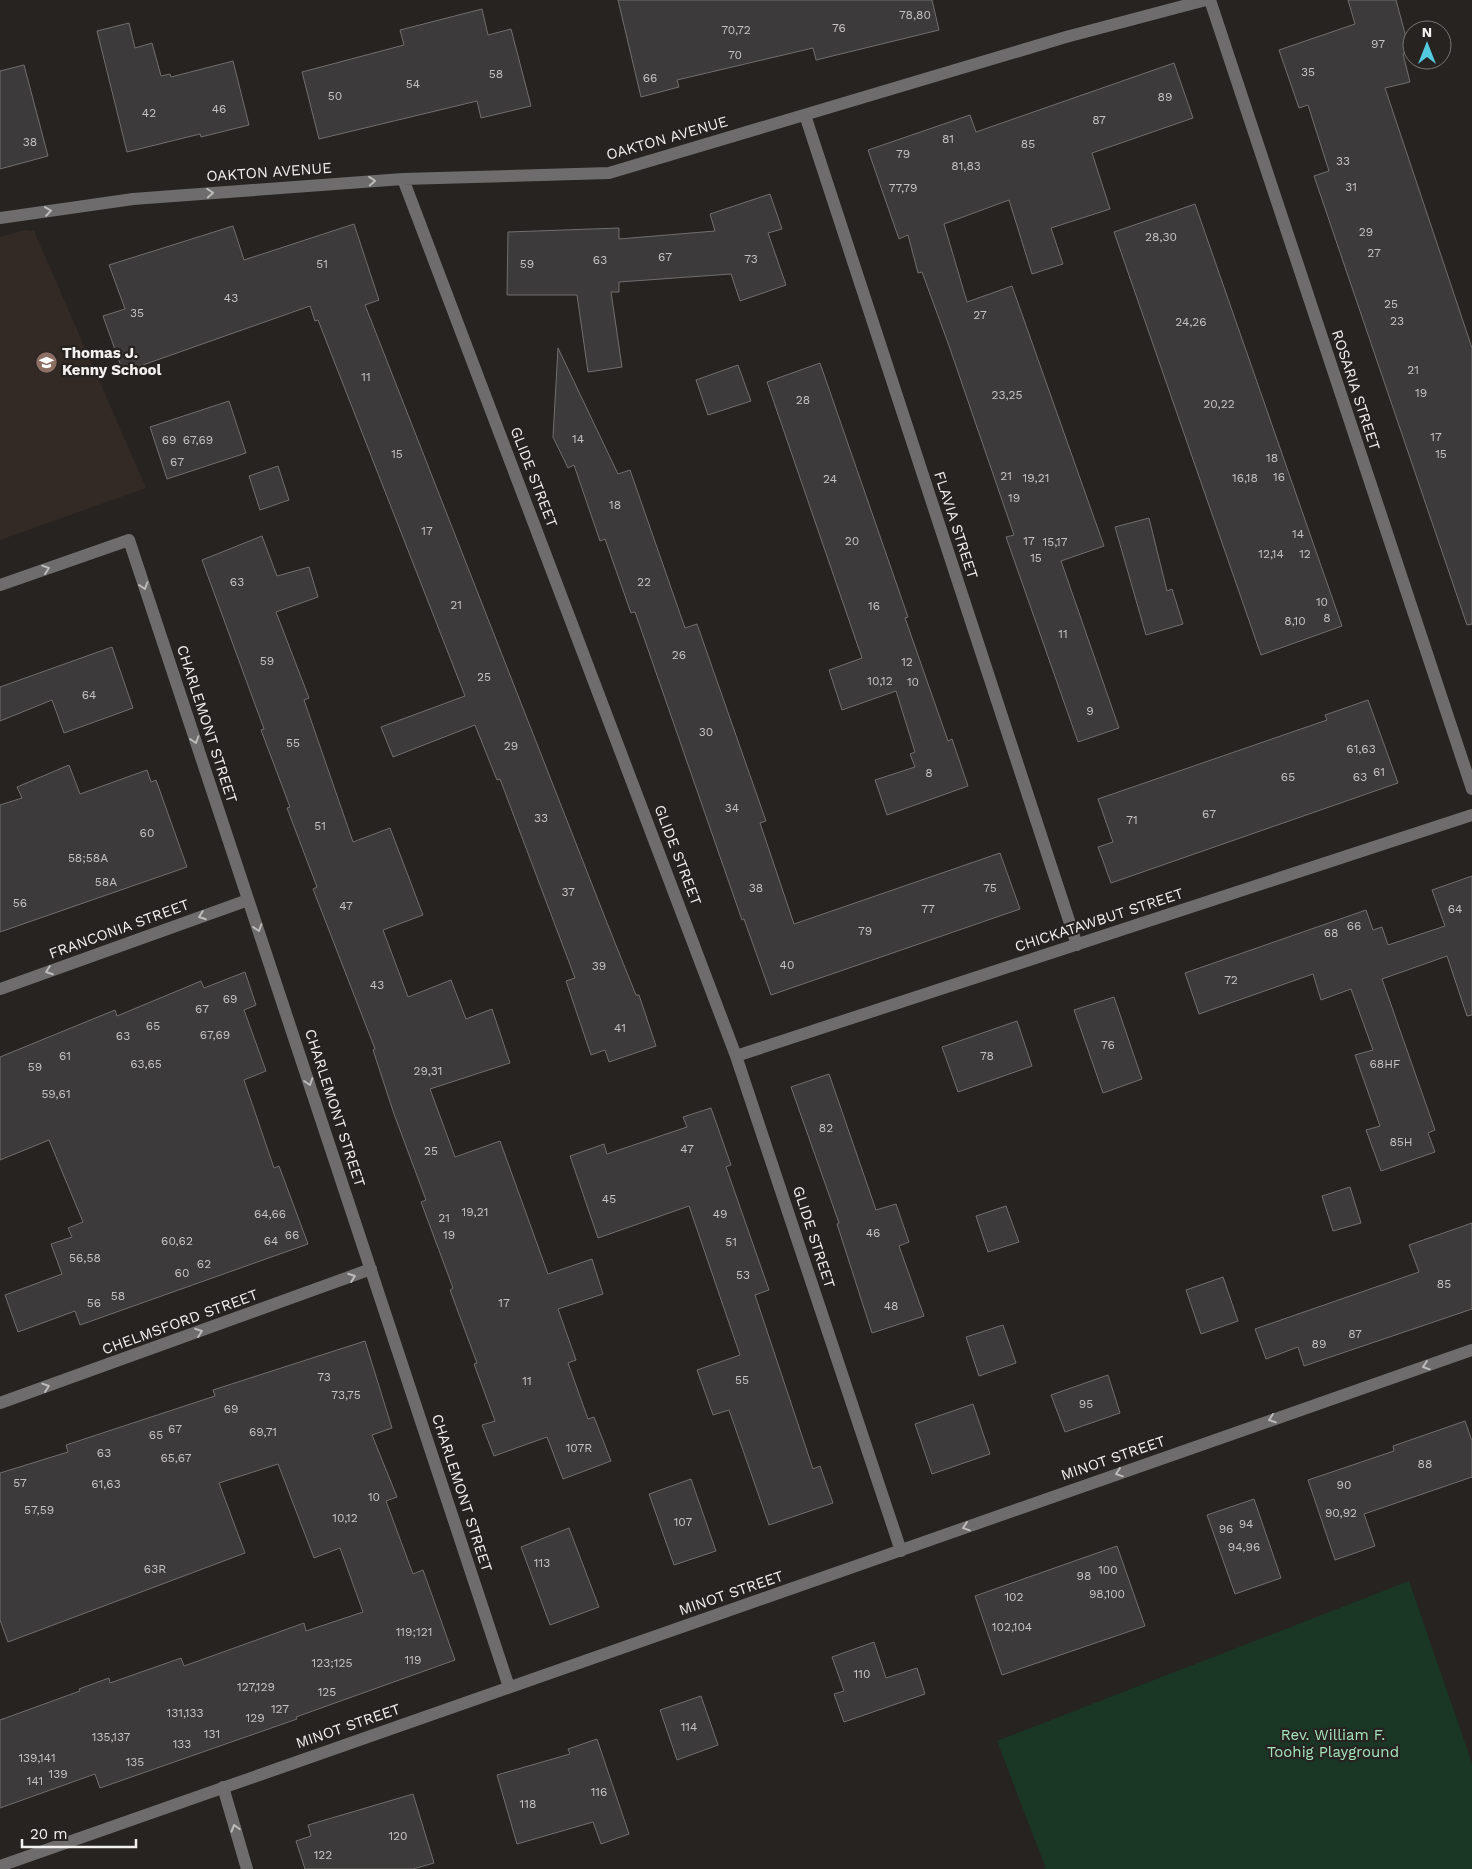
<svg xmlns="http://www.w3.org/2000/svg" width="1472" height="1869" font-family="'Work Sans',sans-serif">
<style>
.built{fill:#332a26}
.green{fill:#1a3625}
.building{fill:#3d3a3b;stroke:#726e6f}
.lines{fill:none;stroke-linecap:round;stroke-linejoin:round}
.minor{stroke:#6e6c6c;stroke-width:12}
.oneway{stroke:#bebcbb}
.labels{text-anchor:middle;stroke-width:4.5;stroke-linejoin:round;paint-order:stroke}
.number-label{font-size:12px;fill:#c6c3c3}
.street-label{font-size:15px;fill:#f3f1f0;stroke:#262321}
.poi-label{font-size:15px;font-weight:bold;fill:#f3f1f0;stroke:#262321;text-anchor:start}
.park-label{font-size:15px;fill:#a6e4bc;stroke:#262321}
</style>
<rect width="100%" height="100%" fill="#262321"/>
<path class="built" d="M25 230 34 231 146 488 0 540V237Z"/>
<path class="green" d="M1409 1581 1472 1763V1869H1046L997 1741Z"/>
<path class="building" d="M618 0H932L939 30 816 60 813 48 677 80 679 87 641 97Z
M1348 0H1396L1410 52 1403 54 1410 82 1385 88 1472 348V624L1467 625 1314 176 1329 171 1308 105 1299 108 1279 50 1355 24Z
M482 9 488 35 511 29 531 106 481 118 477 101 319 139 302 72 404 45 400 30Z
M129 23 135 48 152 43 161 76 170 74 171 77 233 61 249 125 201 137 200 134 127 152 97 31Z
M1174 63 1193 118 1092 153 1110 209 1051 228 1063 264 1032 274 1009 200 944 224 967 302 1012 286 1104 546 1061 561 1119 728 1078 742 1006 537 1014 535 948 343 922 272 918 273 908 235 899 239 868 150 970 115 976 132Z
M24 65 48 156 0 169V71Z
M770 194 782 229 768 233 786 285 740 301 731 274 619 282V292H611L622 367 588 372 577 295H507L508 232 619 228V239L715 231 710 214Z
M1195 204 1342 626 1261 655 1114 232Z
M354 224 379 300 365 305 613 938 636 995H639L656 1046 609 1062 605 1050 591 1055 566 981 575 978 500 779 497 780 475 725 393 757 381 727 465 696 318 320 315 321 310 306 123 372 103 316 125 309 109 265 233 226 244 260Z
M558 348 618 474 630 470 685 628 697 624 766 821 760 823 794 924 1000 853 1020 909 771 995 744 919 742 920 635 612 631 613 605 539 600 541 574 465 568 468 553 437Z
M820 363 908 617 905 618 948 741 952 739 968 786 887 815 875 780 915 767 910 754 915 752 896 691 842 710 829 670 862 658 767 382Z
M738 365 751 401 708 415 696 380Z
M229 401 246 453 167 479 150 427Z
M278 466 289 500 260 510 249 476Z
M1149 518 1167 591 1172 589 1183 624 1146 635 1115 527Z
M262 536 277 576 309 567 318 597 276 612 309 698 304 700 353 842 390 828 423 915 383 930 408 997 451 980 466 1019 492 1009 510 1063 430 1089 455 1157 500 1141 548 1274 592 1259 603 1294 558 1309 576 1360 568 1363 588 1419 594 1417 611 1461 563 1479 547 1437 494 1456 482 1425 495 1421 474 1364 477 1363 450 1290 453 1288 421 1202 426 1200 394 1114 373 1050 375 1049 313 889 317 887 287 808 290 807 261 730 264 729 202 560Z
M112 647 133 708 64 733 52 700 0 721V687Z
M1368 700 1398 783 1111 883 1098 847 1113 842 1098 799 1327 720 1325 715Z
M69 765 80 794 147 770 151 782 156 780 187 867 0 932V805L22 798 17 787Z
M1472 876V1015L1467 1016 1447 956 1382 979 1435 1130 1428 1133 1435 1152 1381 1171 1366 1130 1380 1126 1355 1055 1373 1050 1351 989 1321 1000 1313 974 1199 1014 1185 973 1366 910 1373 930 1382 927 1388 945 1445 926 1432 890Z
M245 972 256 1005 244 1010 266 1071 244 1080 274 1168 279 1166 308 1244 80 1325 75 1311 18 1332 5 1295 62 1274 51 1244 72 1237 68 1228 83 1222 49 1140 0 1160V1057L115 1010 117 1016 201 981 204 988Z
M1114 997 1142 1079 1103 1093 1074 1010Z
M1017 1021 1032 1066 958 1092 942 1047Z
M829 1074 876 1210 896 1204 909 1242 899 1246 924 1316 872 1333 837 1224 839 1223 791 1087Z
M711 1108 731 1165 726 1167 769 1290 755 1295 813 1469 820 1466 833 1503 769 1525 729 1410 713 1415 697 1370 740 1355 689 1206 598 1238 570 1156 604 1144 607 1154 687 1127 683 1117Z
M1350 1187 1361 1223 1333 1231 1322 1196Z
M1006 1206 1019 1242 988 1252 976 1216Z
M1472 1223V1309L1304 1366 1298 1347 1266 1359 1255 1329 1419 1272 1409 1245Z
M1223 1277 1238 1321 1201 1334 1186 1290Z
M1003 1325 1016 1363 979 1376 966 1337Z
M365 1341 392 1428 372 1435 397 1497 386 1501 413 1574 423 1570 455 1660 296 1717 297 1719 100 1788 95 1774 0 1808V1720L80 1691 79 1689 109 1678 110 1683 181 1658 184 1666 304 1623 306 1631 363 1612 340 1548 314 1558 278 1464 219 1483 245 1553 8 1642 0 1620V1473L68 1452 66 1445 215 1396 213 1390Z
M1108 1375 1120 1413 1065 1432 1051 1395Z
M973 1404 990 1454 932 1474 915 1424Z
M1465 1421 1472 1441V1477L1364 1514 1375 1546 1335 1560 1308 1480 1394 1451 1393 1446Z
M691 1479 716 1551 674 1565 649 1494Z
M1254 1499 1281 1578 1235 1594 1207 1515Z
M569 1528 599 1607 550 1625 521 1547Z
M1117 1546 1145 1626 1002 1675 975 1596Z
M874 1642 886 1678 917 1668 925 1694 844 1722 834 1694 844 1691 832 1657Z
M701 1696 718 1745 677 1760 660 1710Z
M597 1739 629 1834 601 1844 593 1822 517 1844 497 1775 570 1754 568 1749Z
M413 1794 434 1863 413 1869H305L296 1841 311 1836 308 1825Z"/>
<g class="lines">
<path class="minor" d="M1210 0 1472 789
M805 115 1077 945
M403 179 736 1056 901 1551
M0 218 133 199 403 179 609 173 1066 37 1206 0
M0 585 129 540 509 1687
M0 989 248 900
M736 1056 1472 815
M0 1403 371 1269
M223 1787 247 1869
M0 1866 1472 1350"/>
</g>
<defs><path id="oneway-chevron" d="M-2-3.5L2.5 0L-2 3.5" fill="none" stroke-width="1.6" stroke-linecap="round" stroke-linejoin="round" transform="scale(1.25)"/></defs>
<g class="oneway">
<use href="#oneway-chevron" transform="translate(372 181) rotate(-4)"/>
<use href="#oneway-chevron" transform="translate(210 193) rotate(-4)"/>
<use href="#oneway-chevron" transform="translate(48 211) rotate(-8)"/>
<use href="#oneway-chevron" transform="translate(46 569) rotate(-19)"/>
<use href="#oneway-chevron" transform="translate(144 586) rotate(72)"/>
<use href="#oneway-chevron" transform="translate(195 740) rotate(72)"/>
<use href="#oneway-chevron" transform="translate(202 916) rotate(160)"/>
<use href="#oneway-chevron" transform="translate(258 928) rotate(72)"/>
<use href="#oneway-chevron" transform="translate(49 971) rotate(160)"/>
<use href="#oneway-chevron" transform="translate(309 1082) rotate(72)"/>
<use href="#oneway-chevron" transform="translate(352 1277) rotate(-20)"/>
<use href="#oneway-chevron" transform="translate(199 1332) rotate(-20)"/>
<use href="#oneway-chevron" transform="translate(1426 1366) rotate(161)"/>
<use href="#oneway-chevron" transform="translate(46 1387) rotate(-19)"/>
<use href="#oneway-chevron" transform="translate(1272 1419) rotate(161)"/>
<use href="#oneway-chevron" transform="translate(1119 1473) rotate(161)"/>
<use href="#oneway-chevron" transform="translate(966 1527) rotate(161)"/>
<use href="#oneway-chevron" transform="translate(235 1828) rotate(-106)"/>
</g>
<defs>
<symbol id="school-disc" viewBox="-11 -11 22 22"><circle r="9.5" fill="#8d6e63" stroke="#262321"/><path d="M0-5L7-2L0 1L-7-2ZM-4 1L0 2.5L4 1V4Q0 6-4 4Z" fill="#fff"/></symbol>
</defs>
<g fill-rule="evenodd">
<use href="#school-disc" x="34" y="350" width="25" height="25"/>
</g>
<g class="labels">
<g class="number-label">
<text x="915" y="19">78,80</text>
<text x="839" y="32">76</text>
<text x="736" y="34">70,72</text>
<text x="1378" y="48">97</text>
<text x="735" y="59">70</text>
<text x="1308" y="76">35</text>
<text x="496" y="78">58</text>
<text x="650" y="82">66</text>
<text x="413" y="88">54</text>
<text x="335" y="100">50</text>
<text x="1165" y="101">89</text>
<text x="219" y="113">46</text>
<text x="149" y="117">42</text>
<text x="1099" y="124">87</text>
<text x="948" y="143">81</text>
<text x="30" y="146">38</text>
<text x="1028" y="148">85</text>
<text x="903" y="158">79</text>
<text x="1343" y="165">33</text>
<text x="966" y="170">81,83</text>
<text x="1351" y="191">31</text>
<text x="903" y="192">77,79</text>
<text x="1366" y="236">29</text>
<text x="1161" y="241">28,30</text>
<text x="1374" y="257">27</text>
<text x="665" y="261">67</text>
<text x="751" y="263">73</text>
<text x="600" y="264">63</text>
<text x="322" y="268">51</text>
<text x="527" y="268">59</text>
<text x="231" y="302">43</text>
<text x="1391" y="308">25</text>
<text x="137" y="317">35</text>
<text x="980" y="319">27</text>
<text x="1397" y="325">23</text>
<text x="1191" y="326">24,26</text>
<text x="1413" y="374">21</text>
<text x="366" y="381">11</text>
<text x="1421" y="397">19</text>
<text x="1007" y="399">23,25</text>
<text x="803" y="404">28</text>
<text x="1219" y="408">20,22</text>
<text x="1436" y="441">17</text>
<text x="578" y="443">14</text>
<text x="169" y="444">69</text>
<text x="198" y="444">67,69</text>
<text x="397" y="458">15</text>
<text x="1441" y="458">15</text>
<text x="1272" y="462">18</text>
<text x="177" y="466">67</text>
<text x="1006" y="480">21</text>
<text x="1279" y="481">16</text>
<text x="1036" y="482">19,21</text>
<text x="1245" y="482">16,18</text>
<text x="830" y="483">24</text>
<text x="1014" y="502">19</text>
<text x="615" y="509">18</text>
<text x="427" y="535">17</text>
<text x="1298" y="538">14</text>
<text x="852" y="545">20</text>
<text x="1029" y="545">17</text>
<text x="1055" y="546">15,17</text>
<text x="1271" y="558">12,14</text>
<text x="1305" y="558">12</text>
<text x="1036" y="562">15</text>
<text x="237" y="586">63</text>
<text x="644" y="586">22</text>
<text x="1322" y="606">10</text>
<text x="456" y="609">21</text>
<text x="874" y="610">16</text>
<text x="1327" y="622">8</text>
<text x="1295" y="625">8,10</text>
<text x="1063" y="638">11</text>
<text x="679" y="659">26</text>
<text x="267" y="665">59</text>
<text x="907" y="666">12</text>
<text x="484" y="681">25</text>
<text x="880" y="685">10,12</text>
<text x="913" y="686">10</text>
<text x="89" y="699">64</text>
<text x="1090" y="715">9</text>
<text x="706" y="736">30</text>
<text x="293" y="747">55</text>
<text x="511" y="750">29</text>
<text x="1361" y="753">61,63</text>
<text x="1379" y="776">61</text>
<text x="929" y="777">8</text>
<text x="1288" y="781">65</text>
<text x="1360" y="781">63</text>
<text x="732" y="812">34</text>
<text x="1209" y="818">67</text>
<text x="541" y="822">33</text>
<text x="1132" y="824">71</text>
<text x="320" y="830">51</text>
<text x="147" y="837">60</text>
<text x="88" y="862">58;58A</text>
<text x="106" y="886">58A</text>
<text x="756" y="892">38</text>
<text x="990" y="892">75</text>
<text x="568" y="896">37</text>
<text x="20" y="907">56</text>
<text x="346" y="910">47</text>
<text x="928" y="913">77</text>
<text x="1455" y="913">64</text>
<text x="1354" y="930">66</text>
<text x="865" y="935">79</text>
<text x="1331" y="937">68</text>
<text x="787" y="969">40</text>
<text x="599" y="970">39</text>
<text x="1231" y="984">72</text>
<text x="377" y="989">43</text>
<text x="230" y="1003">69</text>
<text x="202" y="1013">67</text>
<text x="153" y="1030">65</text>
<text x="620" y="1032">41</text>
<text x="215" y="1039">67,69</text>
<text x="123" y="1040">63</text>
<text x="1108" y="1049">76</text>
<text x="65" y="1060">61</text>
<text x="987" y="1060">78</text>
<text x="146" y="1068">63,65</text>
<text x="1385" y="1068">68HF</text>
<text x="35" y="1071">59</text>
<text x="428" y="1075">29,31</text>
<text x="56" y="1098">59,61</text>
<text x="826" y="1132">82</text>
<text x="1401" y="1146">85H</text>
<text x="687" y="1153">47</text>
<text x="431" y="1155">25</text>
<text x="609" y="1203">45</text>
<text x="475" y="1216">19,21</text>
<text x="270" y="1218">64,66</text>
<text x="720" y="1218">49</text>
<text x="444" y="1222">21</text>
<text x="873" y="1237">46</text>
<text x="292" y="1239">66</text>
<text x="449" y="1239">19</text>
<text x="177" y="1245">60,62</text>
<text x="271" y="1245">64</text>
<text x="731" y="1246">51</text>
<text x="85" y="1262">56,58</text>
<text x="204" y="1268">62</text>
<text x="182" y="1277">60</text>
<text x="743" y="1279">53</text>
<text x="1444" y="1288">85</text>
<text x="118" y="1300">58</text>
<text x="94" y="1307">56</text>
<text x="504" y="1307">17</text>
<text x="891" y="1310">48</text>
<text x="1355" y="1338">87</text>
<text x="1319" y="1348">89</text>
<text x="324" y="1381">73</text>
<text x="742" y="1384">55</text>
<text x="527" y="1385">11</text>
<text x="346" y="1399">73,75</text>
<text x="1086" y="1408">95</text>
<text x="231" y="1413">69</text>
<text x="175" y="1433">67</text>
<text x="263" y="1436">69,71</text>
<text x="156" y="1439">65</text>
<text x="579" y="1452">107R</text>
<text x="104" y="1457">63</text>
<text x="176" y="1462">65,67</text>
<text x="1425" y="1468">88</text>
<text x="20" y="1487">57</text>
<text x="106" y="1488">61,63</text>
<text x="1344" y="1489">90</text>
<text x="374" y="1501">10</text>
<text x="39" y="1514">57,59</text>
<text x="1341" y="1517">90,92</text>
<text x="345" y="1522">10,12</text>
<text x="683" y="1526">107</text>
<text x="1246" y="1528">94</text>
<text x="1226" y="1533">96</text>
<text x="1244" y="1551">94,96</text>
<text x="542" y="1567">113</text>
<text x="155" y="1573">63R</text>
<text x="1108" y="1574">100</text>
<text x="1084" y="1580">98</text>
<text x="1107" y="1598">98,100</text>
<text x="1014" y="1601">102</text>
<text x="1012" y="1631">102,104</text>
<text x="414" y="1636">119;121</text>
<text x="413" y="1664">119</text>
<text x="332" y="1667">123;125</text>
<text x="862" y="1678">110</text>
<text x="256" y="1691">127,129</text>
<text x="327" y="1696">125</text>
<text x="280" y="1713">127</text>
<text x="185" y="1717">131,133</text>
<text x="255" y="1722">129</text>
<text x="689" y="1731">114</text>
<text x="212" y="1738">131</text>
<text x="111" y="1741">135,137</text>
<text x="182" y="1748">133</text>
<text x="37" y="1762">139,141</text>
<text x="135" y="1766">135</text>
<text x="58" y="1778">139</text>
<text x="35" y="1785">141</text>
<text x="599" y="1796">116</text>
<text x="528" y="1808">118</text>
<text x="398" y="1840">120</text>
<text x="323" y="1859">122</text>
</g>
<g class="street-label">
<text transform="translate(667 138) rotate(-16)" y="5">OAKTON AVENUE</text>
<text transform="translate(269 172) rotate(-4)" y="5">OAKTON AVENUE</text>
<text transform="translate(1356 390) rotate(72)" y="5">ROSARIA STREET</text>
<text transform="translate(534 477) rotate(69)" y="5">GLIDE STREET</text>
<text transform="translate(956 525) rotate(72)" y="5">FLAVIA STREET</text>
<text transform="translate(207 724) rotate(72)" y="5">CHARLEMONT STREET</text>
<text transform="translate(678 855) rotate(69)" y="5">GLIDE STREET</text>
<text transform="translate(1099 920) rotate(-18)" y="5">CHICKATAWBUT STREET</text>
<text transform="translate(119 929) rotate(-20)" y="5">FRANCONIA STREET</text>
<text transform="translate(335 1108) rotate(72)" y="5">CHARLEMONT STREET</text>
<text transform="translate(814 1237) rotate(72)" y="5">GLIDE STREET</text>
<text transform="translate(180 1322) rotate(-20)" y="5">CHELMSFORD STREET</text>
<text transform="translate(1113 1458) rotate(-19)" y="5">MINOT STREET</text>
<text transform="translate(462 1493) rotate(72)" y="5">CHARLEMONT STREET</text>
<text transform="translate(731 1593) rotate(-19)" y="5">MINOT STREET</text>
<text transform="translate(348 1726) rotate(-19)" y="5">MINOT STREET</text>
</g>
<g class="poi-label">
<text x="62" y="358">Thomas J.<tspan x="62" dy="17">Kenny School</tspan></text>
</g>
<g class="park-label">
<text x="1333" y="1740">Rev. William F.<tspan x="1333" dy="17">Toohig Playground</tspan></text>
</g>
</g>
<g transform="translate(1427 45)"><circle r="24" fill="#262321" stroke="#787574"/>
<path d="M0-4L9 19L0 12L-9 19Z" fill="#54cade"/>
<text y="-8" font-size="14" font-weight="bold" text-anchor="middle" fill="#f3f1f0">N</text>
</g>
<path d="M22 1839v8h114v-8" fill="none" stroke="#f3f1f0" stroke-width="2.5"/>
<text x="30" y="1839" font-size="15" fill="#f3f1f0" stroke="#262321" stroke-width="4" paint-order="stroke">20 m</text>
</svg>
